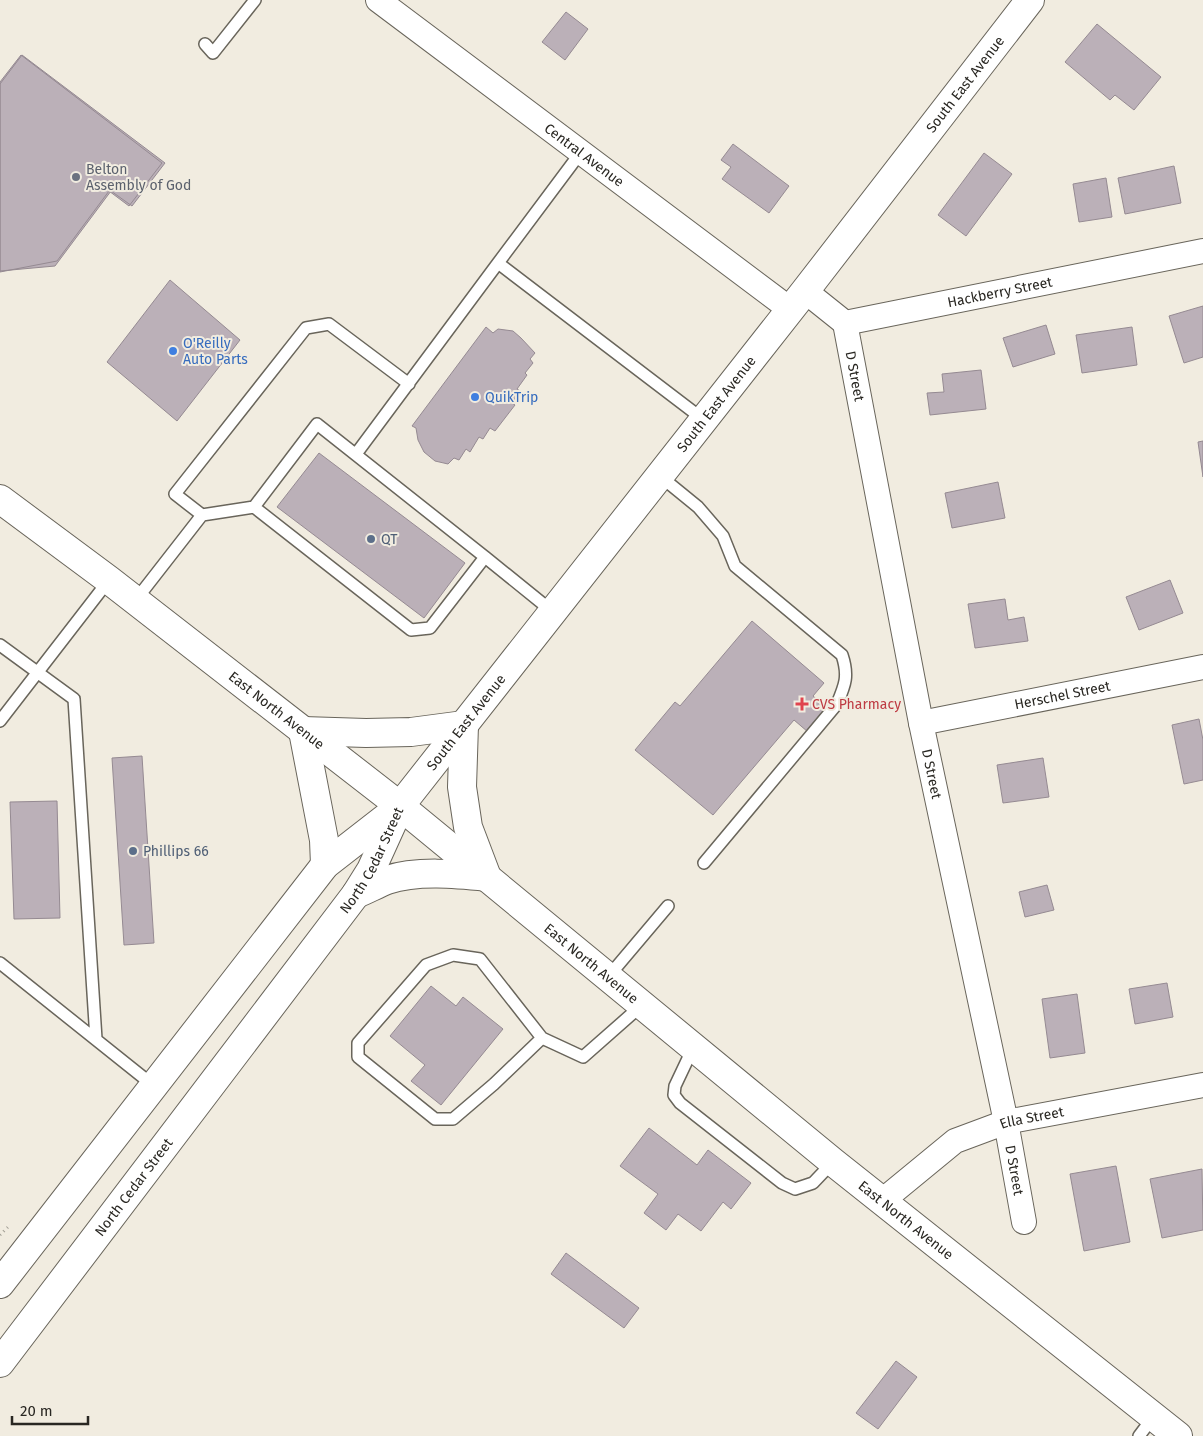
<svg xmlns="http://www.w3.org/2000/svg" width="1203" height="1436" font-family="'Fira Sans',sans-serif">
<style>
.building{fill:#bbb0b8;stroke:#958a92}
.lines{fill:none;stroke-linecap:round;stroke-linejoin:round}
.lane-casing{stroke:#69655b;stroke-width:14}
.street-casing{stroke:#69655b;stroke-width:26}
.secondary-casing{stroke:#69655b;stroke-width:30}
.path{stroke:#a29e95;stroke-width:3;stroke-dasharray:1 4;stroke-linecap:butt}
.lane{stroke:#fff;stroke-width:11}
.street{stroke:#fff;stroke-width:24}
.secondary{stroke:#fff;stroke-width:28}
.worship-dot{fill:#6b7280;stroke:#f1ece0;stroke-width:2}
.shop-dot{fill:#3f7fe0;stroke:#f1ece0;stroke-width:2}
.service-dot{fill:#5c6f8a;stroke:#f1ece0;stroke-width:2}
.health-dot{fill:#e0444e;stroke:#f1ece0;stroke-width:2}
.labels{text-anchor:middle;stroke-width:4;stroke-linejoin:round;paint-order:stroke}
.street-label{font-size:14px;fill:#292722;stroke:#f1ece0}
.worship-label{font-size:14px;fill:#5b616d;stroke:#f1ece0;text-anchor:start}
.shop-label{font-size:14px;fill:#366cbe;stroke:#f1ece0;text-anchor:start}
.service-label{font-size:14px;fill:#4e5e75;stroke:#f1ece0;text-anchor:start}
.health-label{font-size:14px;fill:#be3a42;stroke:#f1ece0;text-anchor:start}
</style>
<rect width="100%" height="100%" fill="#f1ece0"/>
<path class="building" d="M566 12 588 29 565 60 542 42Z
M1097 24 1161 77 1134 110 1115 95 1110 100 1065 62Z
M21 55 162 163 129 206 109 191 57 261 0 272V82Z
M22 55 165 163 132 206 111 191 55 266 0 271V84Z
M733 144 789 186 769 213 722 179 731 167 721 160Z
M984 153 1012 174 966 236 938 215Z
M1174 166 1181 203 1125 214 1118 178Z
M1106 178 1112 217 1079 222 1073 184Z
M170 280 240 340 177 421 107 362Z
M1203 306V357L1184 363 1169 316Z
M1046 325 1055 354 1013 367 1003 338Z
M486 327 493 333 498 329 513 331 521 338 535 353 530 359 533 363 525 373 527 375 517 389 520 391 512 403 515 405 495 431 490 428 483 439 479 437 470 452 466 449 459 460 454 458 448 464 435 461 424 452 418 440 416 428 412 426Z
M1132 327 1137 365 1082 373 1076 335Z
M981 370 986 409 930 415 927 393 944 392 942 374Z
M1203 441V477L1198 442Z
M319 453 465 563 424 618 277 507Z
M998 482 1005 518 952 528 945 493Z
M1170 580 1183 613 1139 630 1126 597Z
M1005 599 1008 620 1024 617 1028 641 975 648 968 604Z
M752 621 824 683 813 696 828 709 808 732 794 720 713 815 635 750 675 702 680 706Z
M1199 719 1203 740V780L1184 784 1172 725Z
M142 756 154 943 124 945 112 758Z
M1043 758 1049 797 1003 803 997 765Z
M57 801 60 918 14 919 10 802Z
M1047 885 1054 910 1025 917 1019 892Z
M1167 983 1173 1017 1135 1024 1129 989Z
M431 986 456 1006 463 997 503 1029 441 1105 411 1081 425 1065 390 1036Z
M1077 994 1085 1053 1050 1058 1042 999Z
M649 1128 697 1165 708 1150 751 1183 731 1209 723 1202 701 1231 678 1214 666 1230 644 1213 658 1194 620 1166Z
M1116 1166 1130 1242 1084 1251 1070 1174Z
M1202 1169 1203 1230 1162 1238 1150 1179Z
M566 1253 639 1308 624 1328 551 1274Z
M896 1361 917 1377 878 1429 856 1413Z"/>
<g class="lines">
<defs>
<path id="lane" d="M205 44 213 53 255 0
M581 152 498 263 704 420
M356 454 498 263
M660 476 698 507 723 536 735 566 842 655C849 676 845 685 837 704L704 863
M254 507 317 424 485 557
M202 515 254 507 411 630 430 628 485 557 553 612
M135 601 202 515 175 494 306 328 329 324 409 384
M0 645 74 699 96 1039
M0 721 109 580
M0 963 154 1086
M608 977 668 906
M542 1038 480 959 453 955 426 965 358 1043V1057L435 1119H453L494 1084 542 1038 583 1057 642 1005
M693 1048 675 1086 674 1095 680 1103 782 1183 795 1189 813 1183 833 1162
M1139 1436 1154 1416"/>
<g id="street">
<path id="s1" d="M378 0 791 310"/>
<path id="s2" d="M805 291 845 323 1203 251"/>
<path id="s3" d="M845 323 921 723 1006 1122 1024 1222"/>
<path id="s4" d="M921 723 1203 667"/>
<path id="s5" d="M882 1201 955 1141 1006 1122 1203 1085"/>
</g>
<g id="secondary">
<path id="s6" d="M0 499 109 580 400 806 833 1162 1178 1436"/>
<path d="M325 865 324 840 303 731 366 733 411 732 464 725 462 787 468 827 487 877C457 874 417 870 387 880 377 884 366 890 356 894"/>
<path d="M0 1284 325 865 397 809"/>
<path id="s7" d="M0 1363 356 894 371 870 400 806 805 291 1030 0"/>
</g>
</defs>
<use href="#lane" class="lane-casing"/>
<use href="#street" class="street-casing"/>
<use href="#secondary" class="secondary-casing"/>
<path class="path" d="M0 1235 9 1226"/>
<use href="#lane" class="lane"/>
<use href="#street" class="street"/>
<use href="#secondary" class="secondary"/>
</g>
<circle class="worship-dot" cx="76" cy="177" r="5"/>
<g class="shop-dot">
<circle cx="173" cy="351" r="5"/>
<circle cx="475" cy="397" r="5"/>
</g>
<g class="service-dot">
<circle cx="371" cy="539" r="5"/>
<circle cx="133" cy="851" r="5"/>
</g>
<path class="health-dot" d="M799.5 696.5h5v5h5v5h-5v5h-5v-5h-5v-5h5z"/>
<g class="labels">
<g class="street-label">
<text dy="5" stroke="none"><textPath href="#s7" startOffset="1604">South East Avenue</textPath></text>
<text dy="5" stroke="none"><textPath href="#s1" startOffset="258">Central Avenue</textPath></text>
<text dy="5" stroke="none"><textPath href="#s2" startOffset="209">Hackberry Street</textPath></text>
<text dy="5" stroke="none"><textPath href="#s3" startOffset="54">D Street</textPath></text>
<text dy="5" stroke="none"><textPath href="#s7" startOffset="1199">South East Avenue</textPath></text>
<text dy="5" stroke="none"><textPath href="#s4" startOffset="144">Herschel Street</textPath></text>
<text dy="5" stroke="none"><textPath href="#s6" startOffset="348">East North Avenue</textPath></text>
<text dy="5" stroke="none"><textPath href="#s7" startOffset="794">South East Avenue</textPath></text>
<text dy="5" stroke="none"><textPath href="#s3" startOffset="459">D Street</textPath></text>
<text dy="5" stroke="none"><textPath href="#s7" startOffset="626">North Cedar Street</textPath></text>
<text dy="5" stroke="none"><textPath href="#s6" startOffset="752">East North Avenue</textPath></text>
<text dy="5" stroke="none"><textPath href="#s5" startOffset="175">Ella Street</textPath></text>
<text dy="5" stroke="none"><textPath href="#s3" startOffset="864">D Street</textPath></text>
<text dy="5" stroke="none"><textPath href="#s7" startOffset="221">North Cedar Street</textPath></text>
<text dy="5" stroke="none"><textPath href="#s6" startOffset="1158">East North Avenue</textPath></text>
</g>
<g class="worship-label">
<text x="86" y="174">Belton<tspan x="86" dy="16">Assembly of God</tspan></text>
</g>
<g class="shop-label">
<text x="183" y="348">O'Reilly<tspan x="183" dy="16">Auto Parts</tspan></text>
<text x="485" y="402">QuikTrip</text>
</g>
<g class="service-label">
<text x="381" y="544">QT</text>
<text x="143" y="856">Phillips 66</text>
</g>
<g class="health-label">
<text x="812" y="709">CVS Pharmacy</text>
</g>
</g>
<path d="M12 1416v8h76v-8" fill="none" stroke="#292722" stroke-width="2.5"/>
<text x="20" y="1416" font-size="15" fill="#292722" stroke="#f1ece0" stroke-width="4" paint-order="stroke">20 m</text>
</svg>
